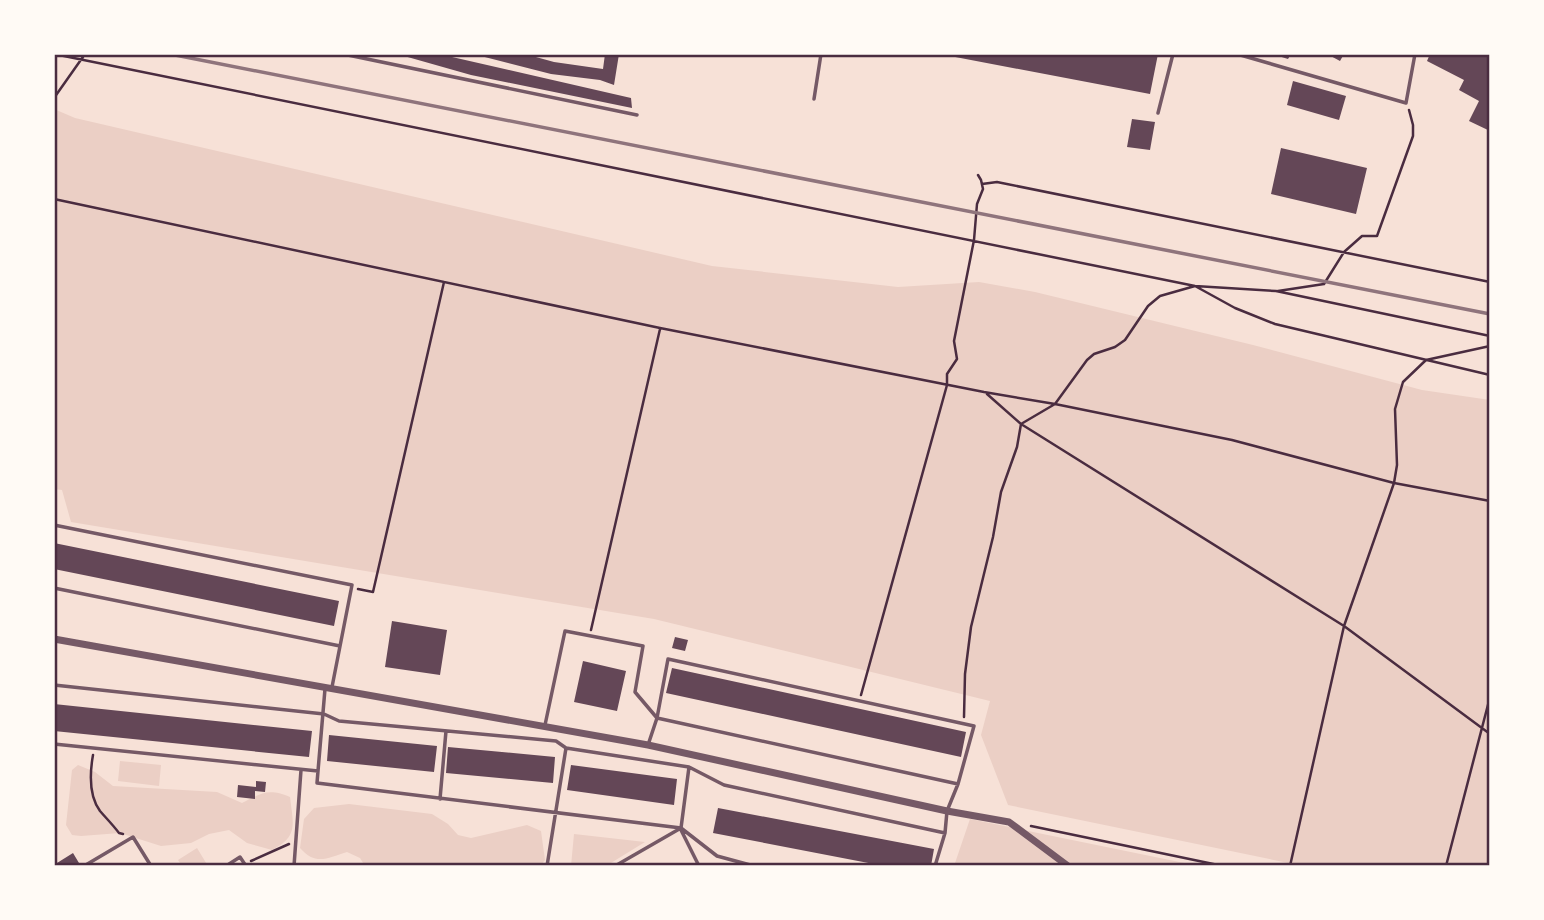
<svg xmlns="http://www.w3.org/2000/svg" width="1544" height="920" font-family="'DejaVu Sans',sans-serif">
<style>
.green{fill:#ebcfc5}
.building{fill:#644757}
.lines{fill:none;stroke-linecap:round;stroke-linejoin:round}
.path{stroke:#4a2c40;stroke-width:2.5}
.service{stroke:#755966;stroke-width:3.5}
.minor{stroke:#755966;stroke-width:7}
.rail{stroke:#8f747c;stroke-width:3.5}
.neatline{fill:none;stroke:#4a2c40;stroke-width:2.5}
</style>
<rect width="100%" height="100%" fill="#f7e1d7"/>
<path class="green" d="M54 109 75 118 712 266 898 287 979 282 1035 292 1253 345 1422 390 1490 400V866H1303L1008 805 981 735 990 701 654 619 71 522 62 490 54 489Z
M120 761 161 765 159 786 118 781Z
M78 765 95 772 113 786 217 792 242 803C262 793 268 788 290 797 293 824 299 836 272 850L247 843 229 830 209 834 191 843 161 846 120 833 81 836 72 835 66 825 72 770Z
M349 804 432 814 448 824 458 835 471 838 527 825 541 831 545 860 540 866H365L360 858 347 852C327 858 316 866 300 848L304 819 314 808Z
M970 819 1199 866H954Z
M574 834 645 842 606 866H571Z
M197 848 208 866H182L178 860Z"/>
<path class="building" d="M397 54H439L631 98 632 108 471 75Z
M473 54H525L554 62 603 69 605 54H619L614 85 600 80 551 74Z
M951 54H1158L1150 94 950 56Z
M1272 54H1291L1288 59Z
M1327 54H1344L1340 61Z
M1430 54H1490V131L1469 121 1479 101 1459 90 1464 80 1427 61Z
M1293 81 1346 96 1339 120 1287 105Z
M1132 119 1155 122 1150 150 1127 147Z
M1281 148 1367 168 1356 214 1271 194Z
M54 543 339 601 334 626 54 569Z
M392 621 447 630 440 675 385 667Z
M675 637 688 640 685 651 672 648Z
M583 661 626 671 617 711 574 702Z
M672 668 966 732 961 757 666 693Z
M54 704 312 731 309 757 54 731Z
M329 735 437 746 434 772 327 761Z
M448 747 555 757 553 783 446 773Z
M571 765 677 779 674 805 567 790Z
M256 781 266 782 265 792 255 791V799L237 797 238 785 256 787Z
M718 808 934 849 931 866H884L713 833Z
M73 853 79 863 74 866H58L57 863Z"/>
<g class="lines">
<path class="path" d="M54 54 1195 286 1276 291 1490 336
M54 98 85 54
M982 184 997 182 1490 282
M54 199 660 328 984 392 1055 404 1232 440 1394 483 1490 501
M1278 291 1324 284 1344 252 1362 236H1377L1413 136V125L1409 110
M987 394 1021 424 1344 626 1490 734
M358 589 373 592 444 282
M591 630 660 329
M861 695 947 385V374L957 359 954 341 974 240 977 204 983 189 981 180 978 175
M964 717 965 674 971 627 993 537 1001 492 1017 447 1021 424 1055 404 1087 360 1094 354 1115 347 1125 340 1148 306 1160 296 1195 286 1235 308 1275 324 1490 375
M93 755C90 772 89 796 100 811 106 818 113 825 119 833L123 834
M1031 826 1223 866
M251 861 289 844
M1290 866 1344 626 1394 483 1397 465 1395 409 1403 382 1426 360 1490 346
M1446 866 1490 697"/>
<path class="service" d="M343 54 637 115
M1237 54 1406 103 1415 54
M814 99 821 54
M1158 113 1173 54
M54 525 352 585 332 687
M54 588 340 646
M54 685 324 714 339 721 556 741 566 748 689 767 724 785 945 833
M545 725 565 631 643 646 635 692 657 718 958 784
M54 744 318 771 317 783 681 828 717 856 754 866
M648 745 657 718 668 659 974 726 958 784 947 811 945 833 935 866
M318 771 325 689
M440 799 446 731
M681 830 699 866
M84 866 133 837 151 866
M226 866 240 857 246 866
M294 866 301 770
M547 866 566 748
M615 866 681 828 689 767"/>
<path class="minor" d="M54 639 648 745 947 811 1009 822 1068 866"/>
<path class="rail" d="M170 54 1490 314"/>
</g>
<rect width="1544" height="920" fill="none" stroke="#fffaf5" stroke-width="112"/>
<rect x="56" y="56" width="1432" height="808" class="neatline"/>
</svg>
